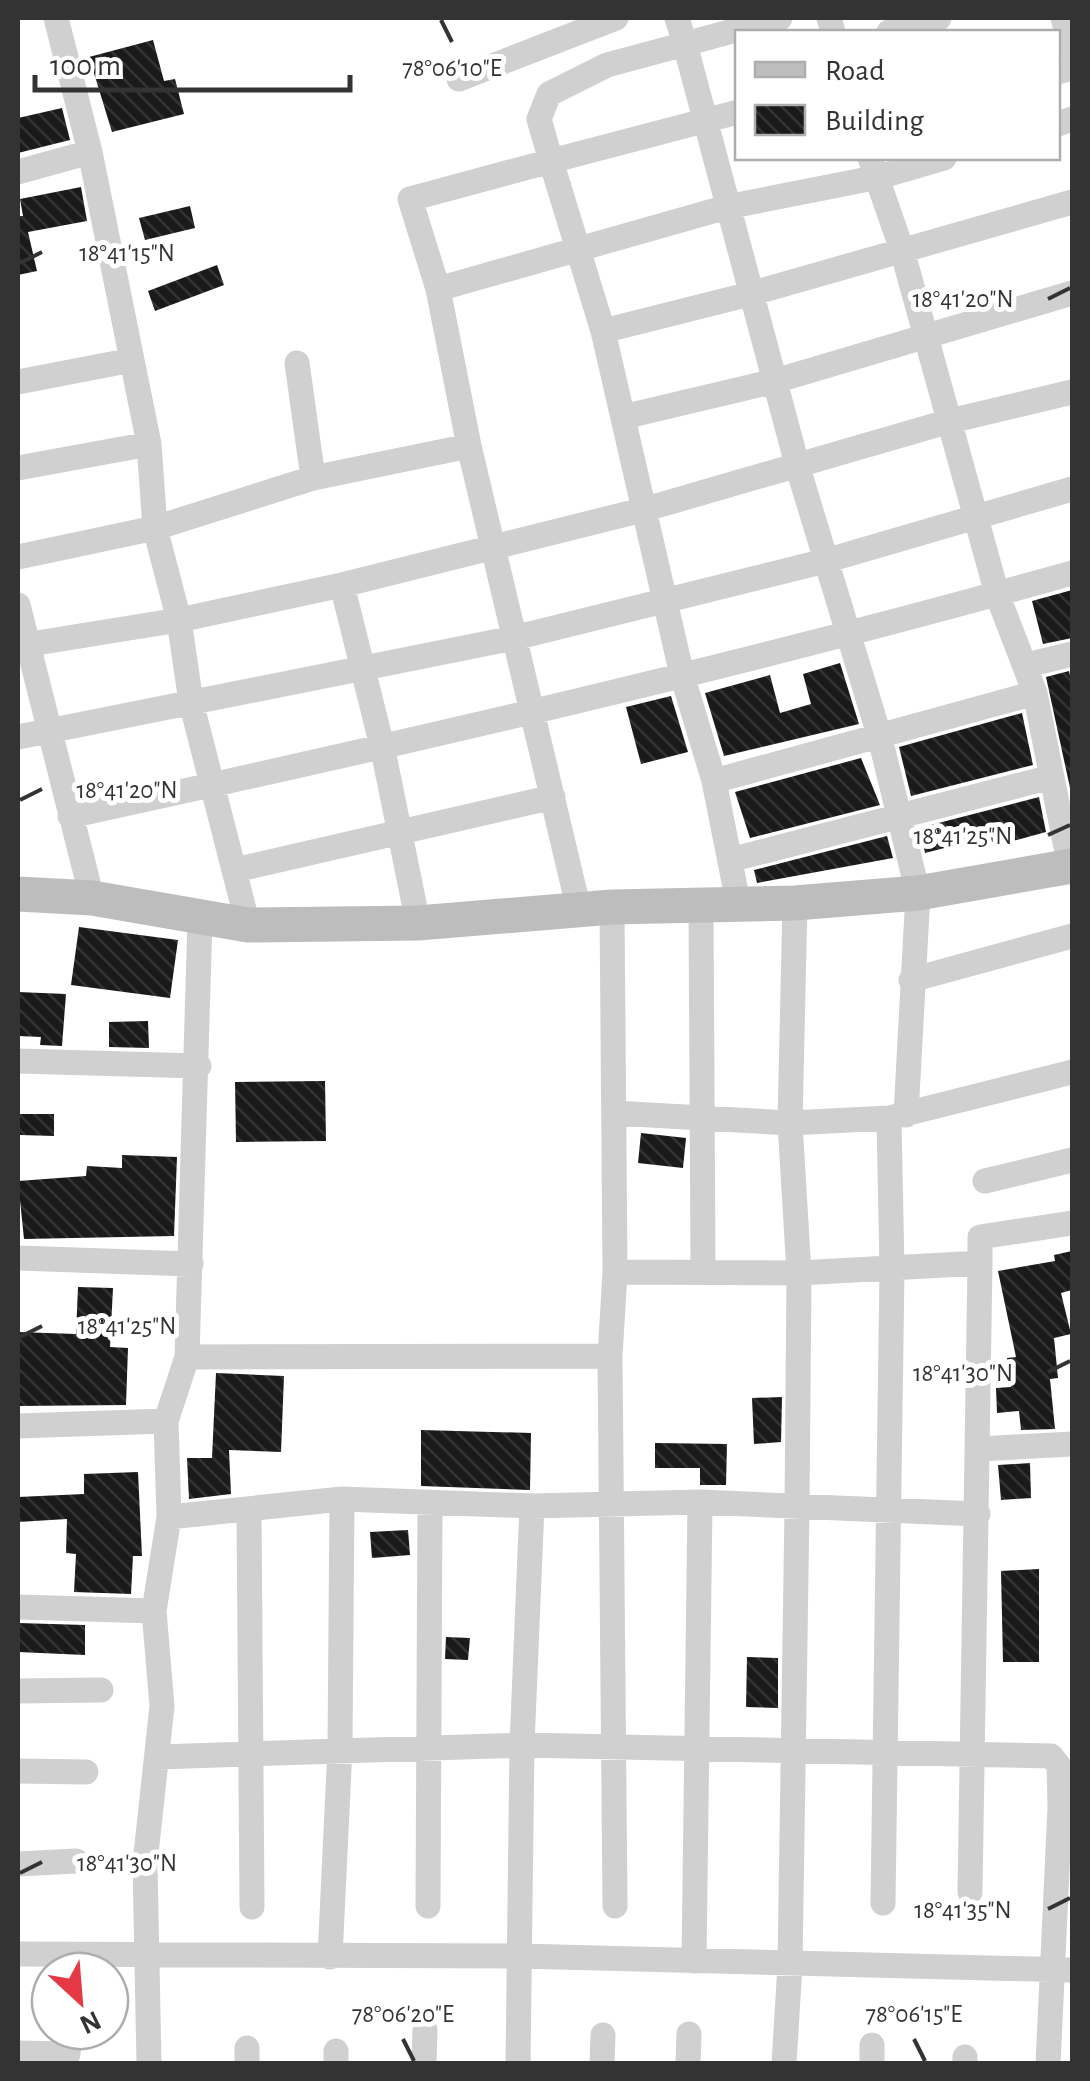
<svg xmlns="http://www.w3.org/2000/svg" width="1090" height="2081" font-family="'Alegreya Sans',sans-serif">
<style>
.building{fill:url(#building-back-hatch)}
.lines{fill:none;stroke-linecap:round;stroke-linejoin:round}
.street{stroke:#d0d0d0;stroke-width:25}
.secondary{stroke:#bdbdbd;stroke-width:35}
.ticks{fill:none;stroke:#333;stroke-width:4}
.ticks-label{font-size:25px;text-anchor:middle;fill:#333;stroke:#fff;stroke-width:10;stroke-linejoin:round;paint-order:stroke}
</style>
<defs>
<pattern id="building-back-hatch" width="6" height="6" patternUnits="userSpaceOnUse" patternTransform="scale(2.5)"><rect width="6" height="6" fill="#1a1a1a"/><path d="M-1 5l2 2M0 0l6 6M5-1l2 2" fill="none" stroke="#333"/></pattern>
</defs>
<rect width="100%" height="100%" fill="#fff"/>
<path class="building" d="M153 40 164 81 175 79 184 114 112 132 89 57Z
M62 108 70 140 18 153V118Z
M81 187 87 221 28 232 37 271 18 275V216H23L20 199Z
M190 206 195 228 145 240 139 218Z
M217 265 224 285 155 311 148 291Z
M1072 590V638L1043 644 1032 601Z
M840 663 859 724 724 756 705 693 770 675 780 713 811 704 803 674Z
M1069 671 1072 685V797L1046 677Z
M671 696 688 752 641 764 626 707Z
M1022 713 1033 765 911 796 899 747Z
M861 758 880 805 750 838 735 792Z
M1039 797 1046 832 998 845 997 841 969 847 968 842 925 853 919 828Z
M887 836 893 858 757 883 754 870Z
M79 927 178 940 170 998 71 985Z
M18 992 66 994 62 1046 40 1045 41 1037 18 1036Z
M148 1021 149 1048 109 1047V1022Z
M325 1081 326 1141 236 1142 235 1082Z
M20 1114H54V1136L20 1135Z
M641 1133 686 1138 683 1168 638 1163Z
M122 1155 177 1157 174 1236 24 1239 18 1181 86 1176 87 1166 122 1168Z
M1072 1251V1290L1061 1293 1071 1334 1054 1338 1058 1378 1050 1379 1055 1429 1021 1430 1019 1411 997 1413 996 1388 1011 1387 1007 1358 1016 1357 998 1271 1055 1261 1054 1255Z
M78 1287 113 1288 110 1347 128 1348 126 1405 18 1406V1332L76 1334Z
M216 1373 284 1376 281 1452 229 1450 231 1494 189 1499 187 1458H212Z
M782 1397 781 1442 754 1444 752 1398Z
M421 1430 531 1433 530 1490 421 1486Z
M655 1443 727 1444 726 1485H700V1468H655Z
M1030 1463 1031 1498 1001 1500 998 1465Z
M138 1472 142 1556H133L131 1594 74 1592 76 1554 66 1553 67 1519 18 1522V1497L84 1494V1474Z
M408 1530 410 1555 372 1558 370 1532Z
M1039 1569V1662H1003L1001 1571Z
M18 1623 85 1625V1655L18 1652Z
M446 1637 470 1638 468 1660 445 1659Z
M747 1657 778 1658V1708L746 1707Z"/>
<g class="lines">
<path class="street" d="M56 18 90 152 132 360
M780 18 685 44 798 468 880 738 918 893 906 1115
M829 18 833 32
M1063 18 1072 51
M889 32 939 18
M1058 72 1072 68
M459 79 616 18
M1058 124 1072 119
M870 158 902 250 997 594 1035 693 1070 867
M18 172 90 152
M438 289 727 207 879 177 944 158
M603 331 551 161 738 112
M297 363 313 478
M18 382 132 360 149 444 155 528 18 557
M623 417 775 381 1072 293
M18 468 149 444
M342 585 383 750 418 923
M18 605 92 898
M18 646 179 620 342 585 646 509 950 421 1072 392
M1027 665 1072 654
M18 737 514 638 825 561 1072 489
M714 781 1035 693
M70 816C406 743 741 666 1072 573
M730 860 1051 777
M235 870 553 797
M738 902 714 781 682 675 603 331 750 294 1072 202
M701 904 703 1272
M612 907 615 1272
M579 910 469 446 438 289 410 199 551 161 539 119 549 94 607 65 685 44 677 18
M248 925 191 702 179 620 155 528 313 478 469 446
M911 980 1072 936
M18 1061 199 1066
M614 1113 790 1123 889 1118 1072 1072
M985 1181 1072 1160
M18 1258 191 1264
M610 1356 615 1906
M187 1357 610 1356 615 1272 799 1273 980 1263V1237L1072 1223
M18 1426 166 1421
M978 1449 1072 1444
M249 1509 252 1907
M169 1517 342 1499 532 1506 700 1502 978 1514
M18 1607 154 1611
M18 1691 101 1690
M158 1757 522 1745 1051 1756 1059 1766 1060 1807
M18 1771 86 1772
M18 1864 76 1861
M970 1892 980 1263
M883 1903 892 1270 889 1118
M428 1906 430 1502
M18 1954 519 1956 1072 1970
M330 1957 340 1748 342 1499
M694 1961 700 1502
M18 2053 68 2054 70 2031
M149 2064 145 1863 162 1706 154 1611 169 1517 166 1421 187 1357 200 919
M247 2064V2048
M336 2064V2051
M424 2064 425 2030
M518 2064 522 1745 532 1506
M602 2064 603 2035
M688 2064 689 2034
M784 2064 790 1965 797 1509 799 1273 790 1123 795 903
M872 2064V2045
M965 2064V2057
M1048 2064 1060 1807 1072 1810"/>
<path class="secondary" d="M18 894 92 898 248 925 418 923 612 907 795 903 918 893 1072 866"/>
</g>
<path class="ticks" d="M441 20 452 42M20 263 42 252M1048 299 1070 288M20 800 42 789M1048 835 1070 825M20 1337 42 1326M1048 1372 1070 1361M20 1873 42 1862M1048 1909 1070 1898M403 2039 414 2061M914 2039 925 2061"/>
<g class="ticks-label">
<text x="452" y="76">78°06'10"E</text>
<text x="127" y="261">18°41'15"N</text>
<text x="963" y="307">18°41'20"N</text>
<text x="127" y="798">18°41'20"N</text>
<text x="963" y="844">18°41'25"N</text>
<text x="127" y="1334">18°41'25"N</text>
<text x="963" y="1381">18°41'30"N</text>
<text x="127" y="1871">18°41'30"N</text>
<text x="963" y="1918">18°41'35"N</text>
<text x="403" y="2022">78°06'20"E</text>
<text x="914" y="2022">78°06'15"E</text>
</g>
<rect width="1090" height="2081" fill="none" stroke="#333333" stroke-width="40"/>
<rect x="735" y="30" width="325" height="130" fill="#ffffff" stroke="#adadad" stroke-width="2.5"/>
<rect x="755" y="62" width="50" height="15" fill="#bdbdbd" stroke="#adadad" stroke-width="2.5"/>
<text x="825" y="80" font-size="30" fill="#333333">Road</text>
<rect x="755" y="105" width="50" height="30" fill="url(#building-back-hatch)" stroke="#adadad" stroke-width="2.5"/>
<text x="825" y="130" font-size="30" fill="#333333">Building</text>
<g transform="translate(80 2001) rotate(154)"><circle r="48" fill="#ffffff" stroke="#adadad" stroke-width="2.5"/>
<path d="M0-8L18 38L0 25L-18 38Z" fill="#e63946"/>
<text y="-15" font-size="28" font-weight="bold" text-anchor="middle" fill="#333333">N</text>
</g>
<path d="M35 75v15h315v-15" fill="none" stroke="#333333" stroke-width="5"/>
<text x="50" y="75" font-size="30" fill="#333333" stroke="#ffffff" stroke-width="8" paint-order="stroke">100 m</text>
</svg>
